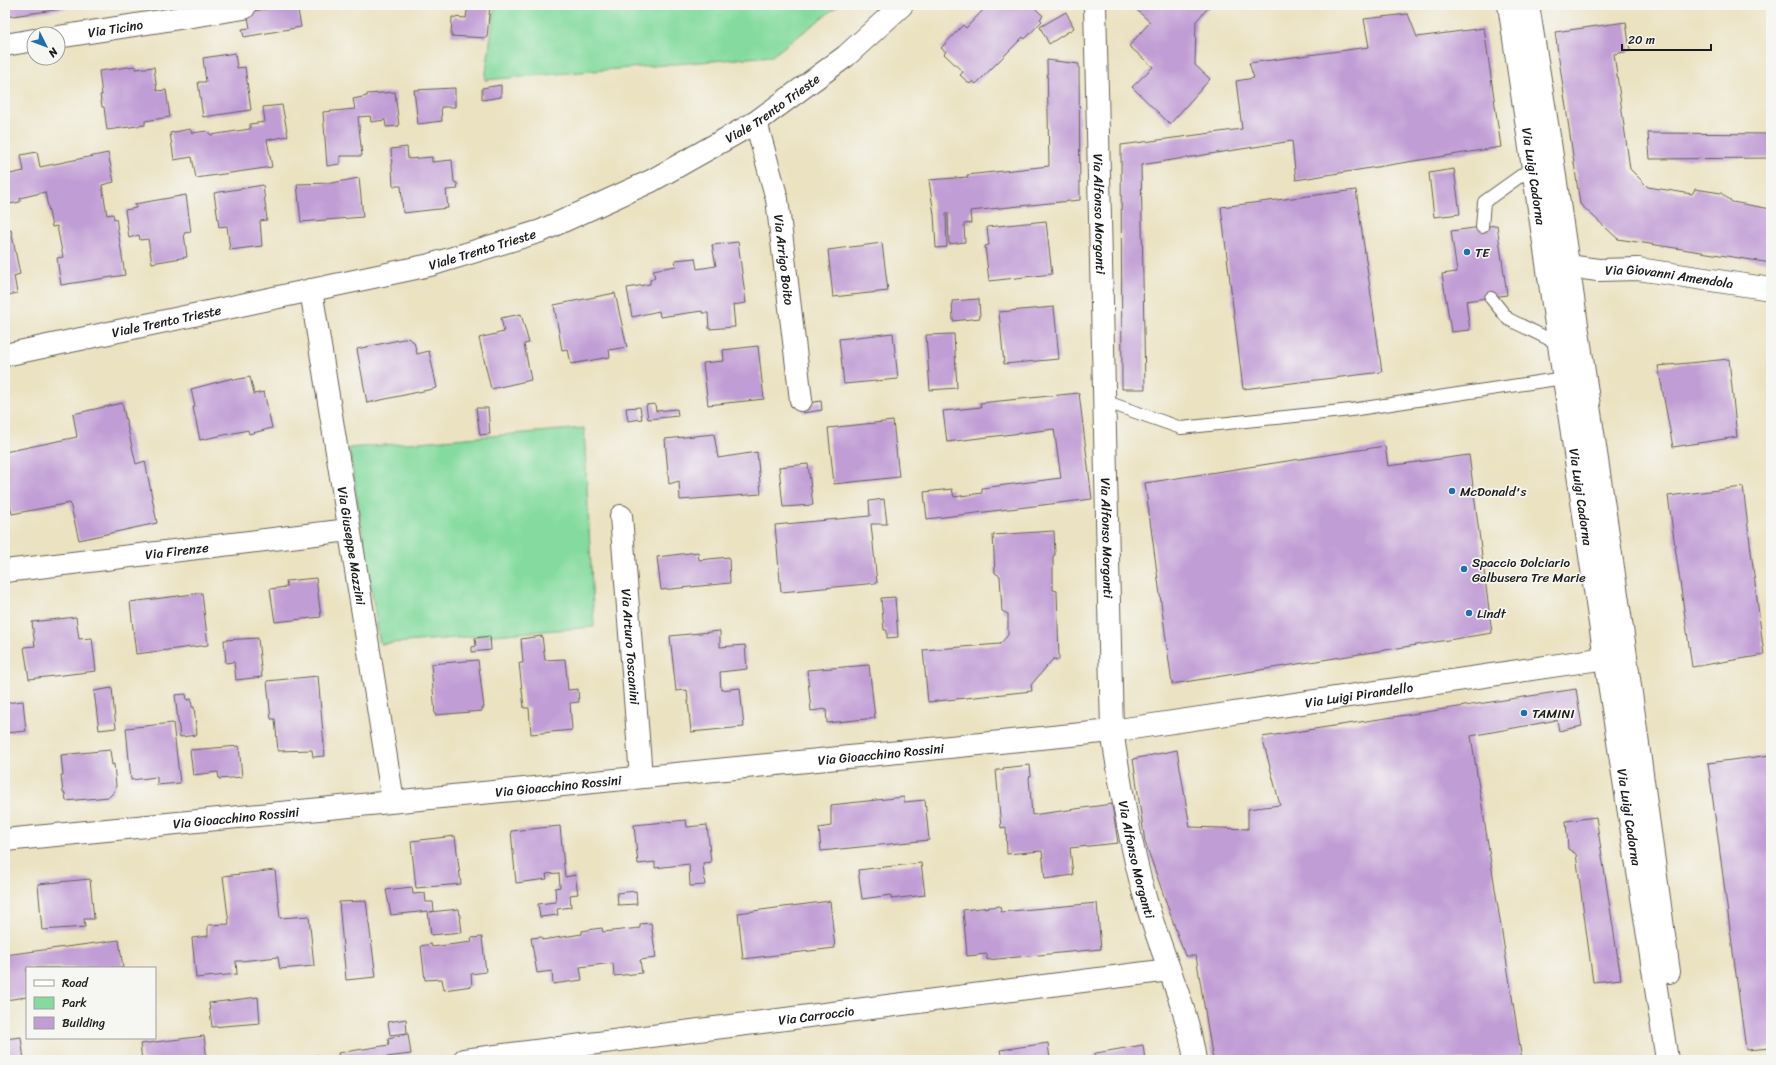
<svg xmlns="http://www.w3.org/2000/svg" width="1776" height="1065" font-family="Sriracha,sans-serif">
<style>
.green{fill:#85db9f;stroke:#507c5e}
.building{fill:#c19dd5}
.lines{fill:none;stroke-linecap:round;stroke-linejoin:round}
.lane-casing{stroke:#646156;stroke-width:14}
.street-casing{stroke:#646156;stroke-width:24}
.primary-casing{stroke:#646156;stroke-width:24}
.lane{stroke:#fff;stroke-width:12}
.street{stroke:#fff;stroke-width:22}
.primary{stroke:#fff;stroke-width:22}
.poi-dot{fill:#1f6fb2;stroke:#f6f6f2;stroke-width:1.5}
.labels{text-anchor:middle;stroke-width:3.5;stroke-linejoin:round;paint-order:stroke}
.street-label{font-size:13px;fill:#1c1c1c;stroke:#f6f6f2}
.poi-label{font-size:13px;fill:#1c1c1c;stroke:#f6f6f2;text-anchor:start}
</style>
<rect width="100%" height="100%" fill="#f6f6f2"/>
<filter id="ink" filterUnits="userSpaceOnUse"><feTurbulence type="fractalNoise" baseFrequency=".025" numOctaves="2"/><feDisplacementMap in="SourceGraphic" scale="8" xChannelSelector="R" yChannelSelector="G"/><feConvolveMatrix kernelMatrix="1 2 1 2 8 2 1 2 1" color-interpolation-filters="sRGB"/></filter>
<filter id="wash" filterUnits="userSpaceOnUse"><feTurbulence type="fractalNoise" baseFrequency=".012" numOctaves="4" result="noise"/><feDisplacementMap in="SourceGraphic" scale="16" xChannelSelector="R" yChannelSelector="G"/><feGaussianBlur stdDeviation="0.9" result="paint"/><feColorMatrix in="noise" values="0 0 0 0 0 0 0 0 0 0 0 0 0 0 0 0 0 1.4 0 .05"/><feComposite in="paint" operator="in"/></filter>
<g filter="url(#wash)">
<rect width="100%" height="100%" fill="#ebe2c1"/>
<path class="green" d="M495 5H839L772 56 485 80Z
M584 428 594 627 380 644 349 448Z"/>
<g id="blocks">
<path class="building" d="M5 5H83V6L5 17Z
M290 5H297L301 27 244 37 242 29 250 28 247 12Z
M468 5H490L487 38 451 36 452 17 466 18Z
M983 5H1032L1043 16 1040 19 1042 21 1025 39 1023 37 976 84 973 81 970 84 960 75 963 72 944 54 946 52 941 48 963 25 966 28 984 9 982 6Z
M1131 5H1211L1196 21 1195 65 1210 79 1170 124 1132 87 1153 67 1129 46 1150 22Z
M1066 12 1074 28 1049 44 1040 27Z
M1408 14 1417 37 1484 28 1501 147 1296 180 1292 141 1141 165 1145 389H1122L1121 145 1242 129 1236 81 1254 78 1249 63 1369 47 1364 19Z
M5 18H6L8 27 5 28Z
M1626 22 1630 51 1614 54 1630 169 1648 187 1692 194 1695 189 1721 193 1732 202 1771 209V263L1618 239 1580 204 1555 32Z
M235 53 237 68 245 67 251 110 203 117 198 82H206L203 58Z
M1047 60 1079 64 1080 200 970 211 971 223 964 224 965 242 949 244 948 213H946L947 247 936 248 934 215 929 180 968 177 967 175 1049 166Z
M136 66V69L154 67 157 91 166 90 170 117 145 121V125L107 130 104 107H102L100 95H102L99 71Z
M501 85V97L482 100V88Z
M455 88V107H441L442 121 418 124 414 90Z
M395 92 399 126 386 127 385 120 371 122 370 116 358 117 362 156H340V164L327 166 323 112 355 109 353 99 367 96V94Z
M282 105 288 136 267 140 272 167 196 178 192 157 174 160 170 133 190 129 192 133 207 131 211 135 250 129V124L265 122 263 107Z
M1648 133 1771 134V158L1650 159Z
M407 147 408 159 432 157V162L452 160 454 182 457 183 458 189 446 190 448 208 403 213 401 186H393L391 149Z
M37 152 40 167 108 153 114 182 102 185 107 215 113 214 114 219 116 218 125 275 61 285 57 258 63 257 57 226 52 227 45 192 20 198V202L5 205V175L24 171 21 155Z
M1454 169 1460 214 1434 217 1429 173Z
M359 178 363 217 301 222 297 184 332 183Z
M263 185 267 220 260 221 262 246 230 250 227 226 219 227 214 193Z
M1356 190 1382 372 1243 389 1221 207Z
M186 195 191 232 184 233 187 257 152 263 148 239 140 240 139 235 129 238 125 210 136 208 135 204Z
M1046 221 1052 274 989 281 985 246 989 245 987 227Z
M1497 225 1507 295 1466 301 1470 330 1451 332 1442 274 1457 272 1451 231Z
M11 230 20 274 14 276 17 293 5 296V232Z
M738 242 746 303 733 305 735 327 709 329 708 313H702V311L660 317 659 311 632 317 627 288 650 284V280L655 278 653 270 676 266 675 260 695 258 697 269 716 266 712 245Z
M882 243 888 291 833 297 828 250Z
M615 293 627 347 609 350 610 357 571 364 568 349 562 350 554 305Z
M979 299 980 318 953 321 952 301Z
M1054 307 1059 359 1004 364 999 312Z
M521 314 529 343 524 344 531 380 491 389 479 338 504 332 501 318Z
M893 333 898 379 844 384 839 339Z
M954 334 957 388 930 390 926 335Z
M408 338 414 342 417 354 429 351 437 388 367 403 357 349Z
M758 346 764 399 708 405 703 363 724 361 723 350Z
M1729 359 1737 437 1673 447 1658 366Z
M250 377 254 394 264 392 272 428 249 434 248 430 200 440 193 407H195L191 389 233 378 234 380Z
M1079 393 1092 499 927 519 924 492 952 489 954 497 982 493V488L1061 478 1054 429 947 442 943 411 981 407 980 403Z
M821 401 822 410 803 413 801 404Z
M122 403 136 464 145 461 157 523 79 540 70 503 12 514 5 481V452L77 437 73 414Z
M655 404 656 411 677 409 678 416 648 419 646 405Z
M640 407 642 419 628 421 626 408Z
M476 408H488L490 434 480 435Z
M893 421 899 477 834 484 828 428Z
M714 434 718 458 757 452 761 494 680 500 679 481 669 484 665 439Z
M1385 446 1388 466 1469 455 1492 633 1172 684 1145 483Z
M808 464 813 505 783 507 779 467Z
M1743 487 1764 655 1692 667 1668 496Z
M884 499 887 524H871L877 583 781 592 775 525 870 516 869 501Z
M1054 531 1055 555 1053 556V590L1057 591 1059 660 1053 659 1031 685 1032 691 928 702 923 650 1000 644 1008 635V614L1002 611 1000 576 995 573 993 535Z
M698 552 699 560 729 557 730 583 661 590 657 557Z
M316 578 321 617 275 622 270 589 287 587 286 581Z
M202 593 208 645 136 654 130 602Z
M895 597 898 637 887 638V630H884L881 598Z
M76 617 79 639 92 638 96 671 29 679 24 647 35 646 32 622Z
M720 631V647L745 645 747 669 720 672 721 690 740 688 744 727 691 732 687 690 676 691 670 636Z
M490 636 491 650 472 652V647L476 646 475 638Z
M542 636 545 660 565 659 568 690 578 689 579 702 570 703 572 730 531 734 529 708H524L519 663H523L521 639Z
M258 638 262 677 236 680 234 662 226 663 224 640Z
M478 660 484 708H482V711L435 715 431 664Z
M869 665 875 718 827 723 826 709 811 711 807 670Z
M318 676 325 756 313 757 312 750 278 751 275 719H271L267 681Z
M112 688 116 728 99 730 94 691Z
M1576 689 1582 726 1559 731 1557 720 1471 736 1522 1060H1213L1196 956H1185L1145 842 1133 759 1177 750 1190 827 1248 829V809L1280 805 1262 737Z
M186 694 187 700 191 699 192 707H194L197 735 180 737 175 695Z
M23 701 26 731 6 733 5 703Z
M173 723 180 783 157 785V777L131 780 126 728Z
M239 746 242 777 219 779 218 772 193 775 190 750Z
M110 750 112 765 114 764 116 786 113 793 109 797 66 801 65 793H63L61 775H63L61 755Z
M1771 755V1048L1746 1050 1708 763Z
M1030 765 1031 776 1029 777 1032 815 1112 804 1118 843 1070 848 1073 875 1045 879 1042 851 1007 854 1006 827 1001 828 996 770H1003V768Z
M904 797V802L925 800 929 840 821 851 819 828 831 826V805Z
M1596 817 1621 979 1593 982 1576 854 1568 849 1566 821Z
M686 820 687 827 707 825 711 862 703 863 705 885 690 886 689 864 655 868V862L638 864 634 825Z
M560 826 565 877 575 875 578 894 570 895 571 907 557 909 558 915 540 917 538 904 556 902 555 888 560 887 559 873 546 874 547 879 516 883 511 831Z
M455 836 461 884 416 888 411 841Z
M921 863 925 895 891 899V895L862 899 858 870Z
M275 870 280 918 309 916 314 966 280 969 278 957 241 961H236L237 974 196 978 192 938 208 936V925L229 924 223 876Z
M90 879 94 919H84L85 927 42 930 38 884Z
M412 887 413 894 425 893 426 902H433L434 911 430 912 459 909 462 932 431 935 428 911 391 915 386 890Z
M636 891 637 904 618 905 617 893Z
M366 901 376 977 346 980 339 902Z
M830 901 835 948 743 959 738 913Z
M1097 903 1101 949 987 960V954L967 956 963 910 1000 906 1001 912Z
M651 923 656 958 640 960 642 973 614 976 613 963 580 967 582 980 553 984 552 971 537 973 531 938 542 937V940L582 934V931L594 929 602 928 603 932 640 928V924Z
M482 937 486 972 471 974 472 986 444 990 442 979 425 980 421 946 431 944 432 947 472 942 471 938Z
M119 940 123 968H27V997L5 1000V955Z
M258 997 260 1023 212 1027 209 1003Z
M406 1019 407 1033 390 1035 388 1022Z
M408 1034 411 1054 362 1060H339L338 1053 389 1045 388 1038Z
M204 1036 207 1060H142L140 1044Z
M21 1037 24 1060H5V1039Z
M1048 1043 1050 1060H1002L1000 1050Z
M1143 1045 1145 1060H1095L1094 1054 1096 1053Z
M319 1055 320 1060H296V1059Z"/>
</g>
</g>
<g filter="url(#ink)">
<use href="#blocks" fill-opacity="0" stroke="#646156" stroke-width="1"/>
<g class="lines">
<defs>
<path id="lane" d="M1482 227 1484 202 1533 167
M1491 298 1508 319 1559 344
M1104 401 1181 428 1351 410 1564 378"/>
<g id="street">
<path id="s1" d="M1095 5 1112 731C1121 788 1130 845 1146 901 1161 954 1187 1005 1195 1060"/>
<path id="s2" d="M58 37 244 8"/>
<path d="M5 45 34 40"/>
<path id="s3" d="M756 122 777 199 801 400"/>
<path id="s4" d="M1568 266 1598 270 1638 269 1771 289"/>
<path id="s5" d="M311 290 393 801"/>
<path id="s6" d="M5 355 430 265 541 231 651 181 756 122 846 56 902 5"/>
<path id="s7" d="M621 516 641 777"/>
<path id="s8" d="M5 571 349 530"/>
<path id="s9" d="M5 840 1112 731 1606 658"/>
<path id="s10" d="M464 1060 1169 970"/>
</g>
<g id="primary">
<path id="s11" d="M1509 5 1603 644 1667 1060"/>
<path d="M1528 5 1549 136 1624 642 1669 972"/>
</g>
</defs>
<use href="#lane" class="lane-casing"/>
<use href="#street" class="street-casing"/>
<use href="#primary" class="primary-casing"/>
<use href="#lane" class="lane"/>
<use href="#street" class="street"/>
<use href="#primary" class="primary"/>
</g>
</g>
<g class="poi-dot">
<circle cx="1467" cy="252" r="4"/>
<circle cx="1452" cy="491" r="4"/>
<circle cx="1464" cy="569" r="4"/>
<circle cx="1469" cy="613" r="4"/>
<circle cx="1524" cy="713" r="4"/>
</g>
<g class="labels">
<g class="street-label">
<text dy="5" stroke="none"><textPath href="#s2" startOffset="58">Via Ticino</textPath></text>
<text dy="5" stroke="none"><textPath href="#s6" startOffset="813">Viale Trento Trieste</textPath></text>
<text dy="5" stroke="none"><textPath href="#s11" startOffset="173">Via Luigi Cadorna</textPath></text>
<text dy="5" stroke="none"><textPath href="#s1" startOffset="209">Via Alfonso Morganti</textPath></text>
<text dy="5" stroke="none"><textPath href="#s6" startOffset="489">Viale Trento Trieste</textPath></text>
<text dy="5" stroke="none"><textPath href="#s3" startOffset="141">Via Arrigo Boito</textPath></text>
<text dy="5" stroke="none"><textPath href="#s4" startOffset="102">Via Giovanni Amendola</textPath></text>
<text dy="5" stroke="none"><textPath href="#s6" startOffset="165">Viale Trento Trieste</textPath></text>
<text dy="5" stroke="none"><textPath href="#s11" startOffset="497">Via Luigi Cadorna</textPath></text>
<text dy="5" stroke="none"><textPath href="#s1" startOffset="533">Via Alfonso Morganti</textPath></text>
<text dy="5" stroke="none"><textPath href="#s5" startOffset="259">Via Giuseppe Mazzini</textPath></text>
<text dy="5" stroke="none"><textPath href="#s8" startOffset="173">Via Firenze</textPath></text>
<text dy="5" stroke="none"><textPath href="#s7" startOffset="131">Via Arturo Toscanini</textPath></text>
<text dy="5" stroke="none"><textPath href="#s9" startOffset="1362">Via Luigi Pirandello</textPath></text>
<text dy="5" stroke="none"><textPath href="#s9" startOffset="880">Via Gioacchino Rossini</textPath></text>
<text dy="5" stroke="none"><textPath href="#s9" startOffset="556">Via Gioacchino Rossini</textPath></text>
<text dy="5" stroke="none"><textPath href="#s9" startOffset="232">Via Gioacchino Rossini</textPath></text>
<text dy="5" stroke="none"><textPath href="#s11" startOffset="821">Via Luigi Cadorna</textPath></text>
<text dy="5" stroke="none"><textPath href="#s1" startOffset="857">Via Alfonso Morganti</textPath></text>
<text dy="5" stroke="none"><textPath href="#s10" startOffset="355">Via Carroccio</textPath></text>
</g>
<g class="poi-label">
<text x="1475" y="257">TE</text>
<text x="1460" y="496">McDonald's</text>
<text x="1472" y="567">Spaccio Dolciario<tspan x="1472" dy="15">Galbusera Tre Marie</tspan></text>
<text x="1477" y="618">Lindt</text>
<text x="1532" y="718">TAMINI</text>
</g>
</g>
<rect width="1776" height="1065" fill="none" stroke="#f6f6f2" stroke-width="20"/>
<rect x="26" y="967" width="130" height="72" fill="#f6f6f2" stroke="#9f9f9c"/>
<rect x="34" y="980" width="20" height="6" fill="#ffffff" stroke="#9f9f9c"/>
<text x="62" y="987" font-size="12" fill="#1c1c1c">Road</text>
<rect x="34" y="997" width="20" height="12" fill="#85db9f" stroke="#9f9f9c"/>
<text x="62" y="1007" font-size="12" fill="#1c1c1c">Park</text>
<rect x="34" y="1017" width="20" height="12" fill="#c19dd5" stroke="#9f9f9c"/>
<text x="62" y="1027" font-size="12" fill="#1c1c1c">Building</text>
<g transform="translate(46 46) rotate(132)"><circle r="19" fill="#f6f6f2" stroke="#9f9f9c"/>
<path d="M0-3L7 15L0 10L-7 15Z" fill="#1f6fb2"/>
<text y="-6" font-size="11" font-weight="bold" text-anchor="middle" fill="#1c1c1c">N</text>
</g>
<path d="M1622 44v6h89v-6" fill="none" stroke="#1c1c1c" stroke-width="2"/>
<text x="1628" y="44" font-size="12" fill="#1c1c1c" stroke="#f6f6f2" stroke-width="3" paint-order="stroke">20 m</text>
</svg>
